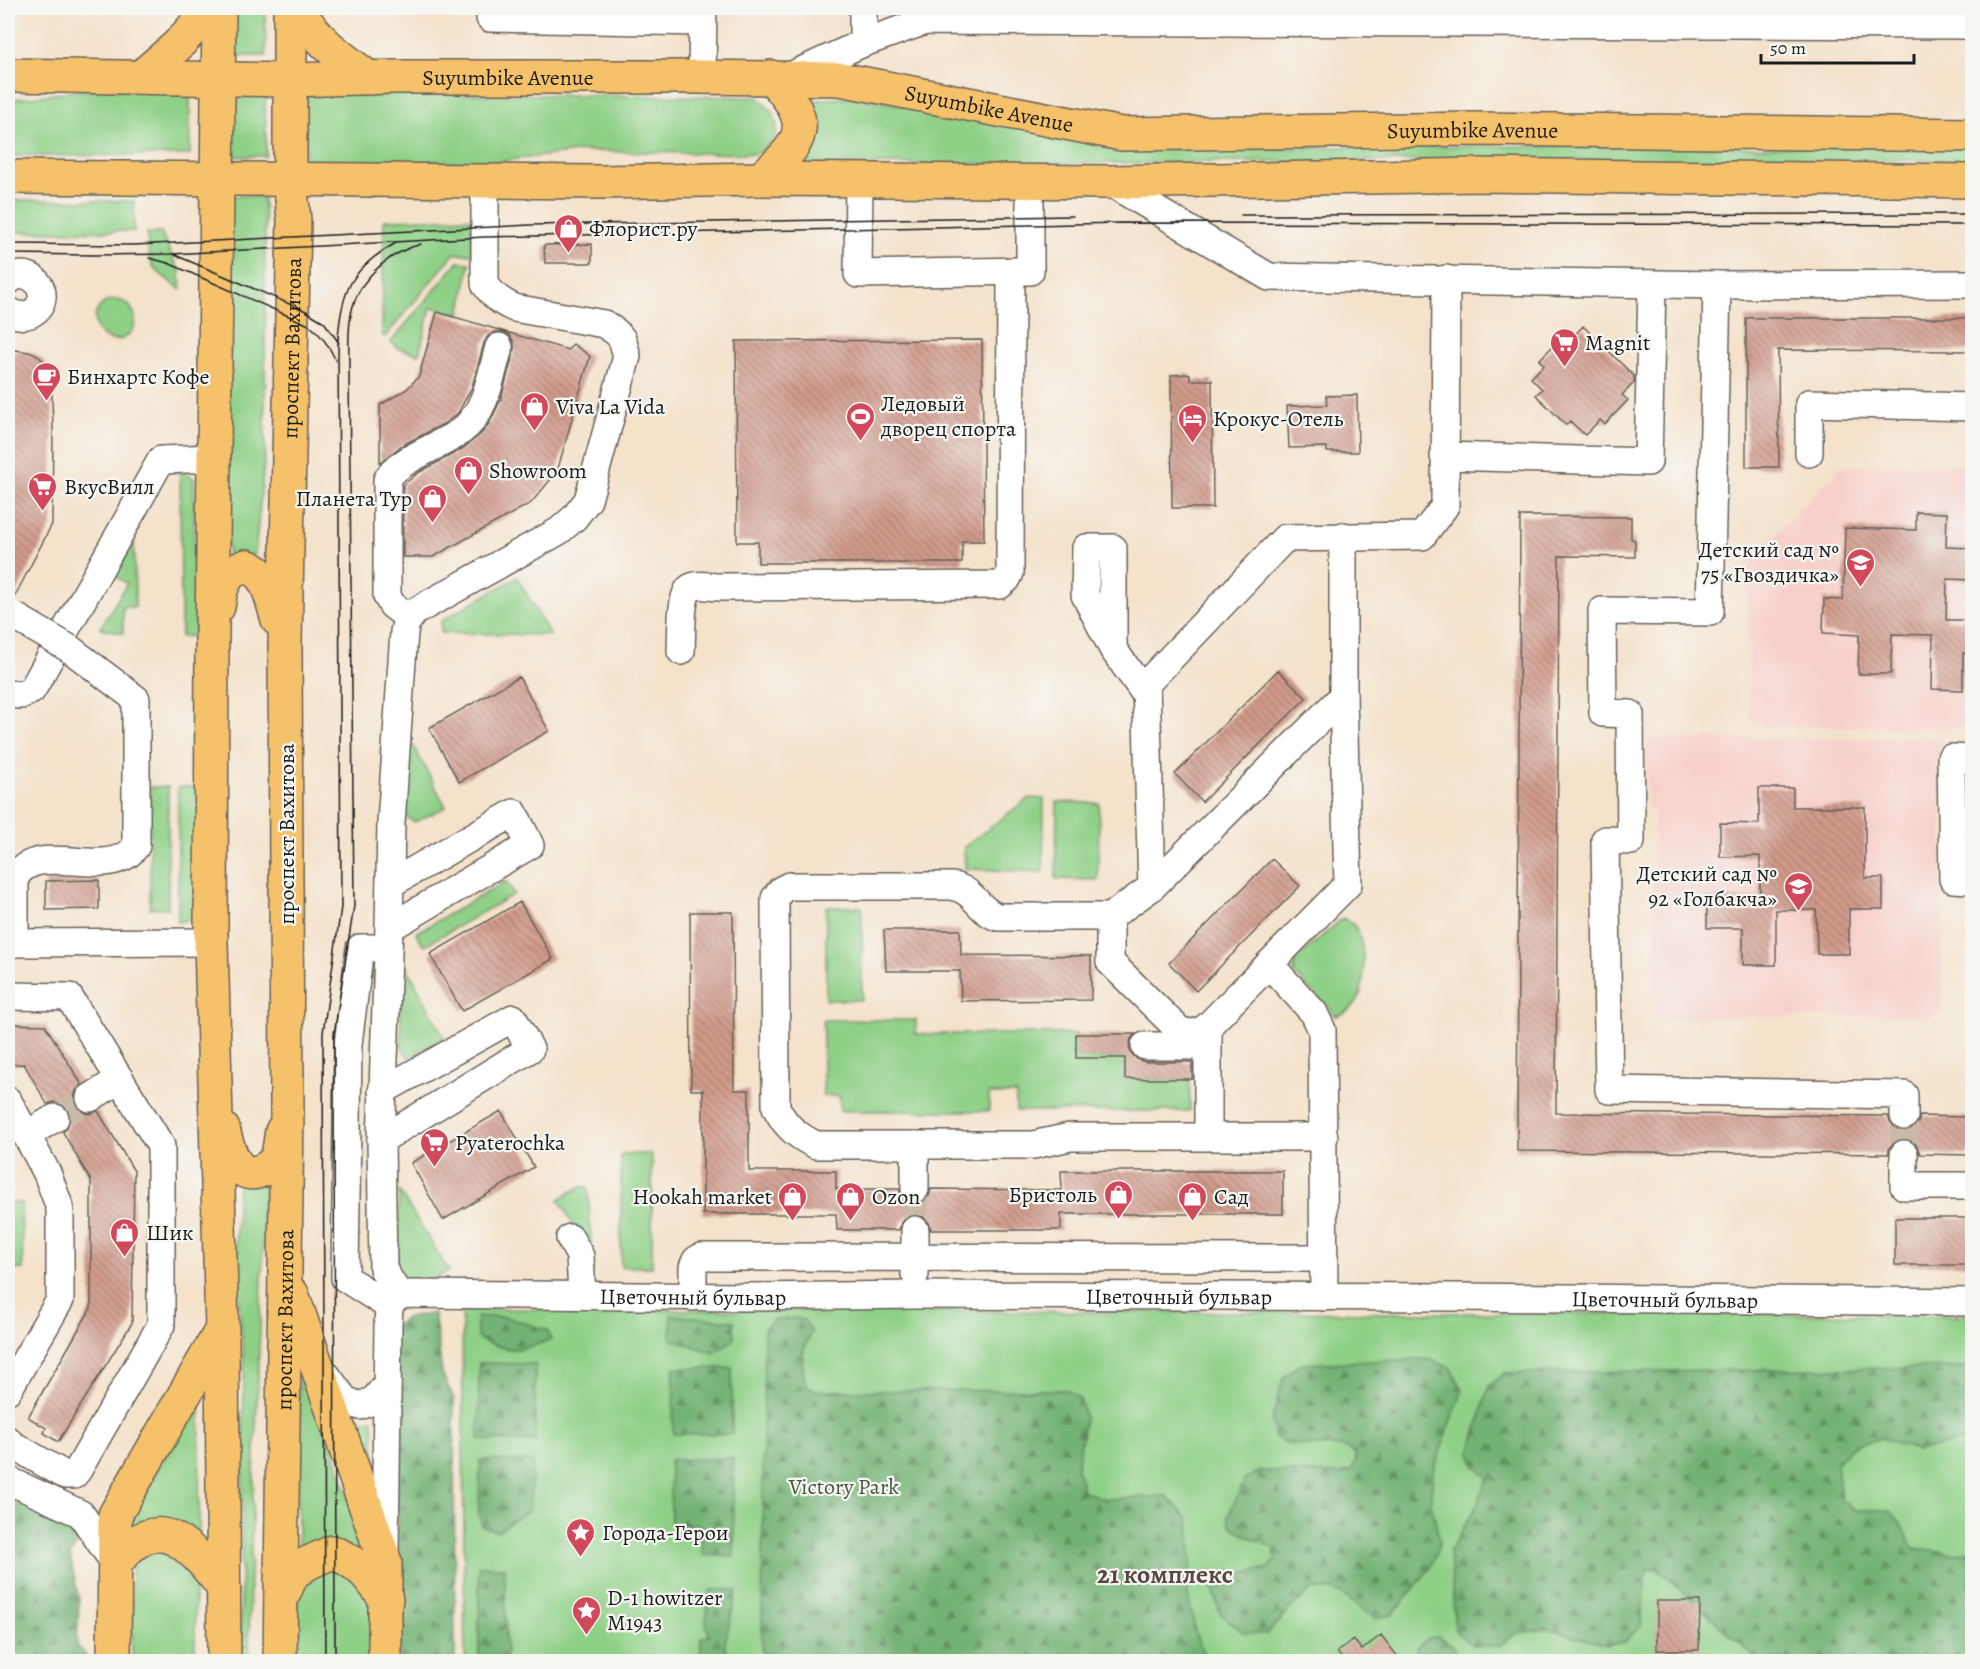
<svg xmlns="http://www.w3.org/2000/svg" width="1980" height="1669" font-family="Alegreya,serif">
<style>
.built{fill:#f7d0cb}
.green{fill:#8fd087;stroke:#567652;stroke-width:1.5}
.forest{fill:url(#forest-firs);stroke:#486748;stroke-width:1.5}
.building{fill:url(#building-back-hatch)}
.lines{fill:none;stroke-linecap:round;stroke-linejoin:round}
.minor-tunnel{stroke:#c9baa8;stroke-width:27;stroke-dasharray:27 14;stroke-linecap:butt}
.minor-casing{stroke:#686159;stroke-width:30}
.major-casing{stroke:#686159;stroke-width:36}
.minor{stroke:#fff;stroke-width:27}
.major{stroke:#f5c16b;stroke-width:33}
.tram{stroke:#1c1c1c;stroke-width:1.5}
.minor-bridge-casing{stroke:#686159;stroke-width:30;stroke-linecap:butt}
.minor-bridge{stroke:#fff;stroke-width:27}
.labels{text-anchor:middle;stroke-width:4.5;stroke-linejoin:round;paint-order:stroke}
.street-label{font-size:22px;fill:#1c1c1c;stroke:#f6f6f2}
.poi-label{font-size:22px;fill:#1c1c1c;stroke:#f6f6f2;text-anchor:start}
.park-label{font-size:22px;fill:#445b41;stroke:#f6f6f2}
.quarter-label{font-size:26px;font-weight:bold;fill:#5b4842;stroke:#f6f6f2}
</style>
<defs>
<pattern id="forest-firs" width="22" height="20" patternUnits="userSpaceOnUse" patternTransform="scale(1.5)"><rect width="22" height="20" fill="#73b274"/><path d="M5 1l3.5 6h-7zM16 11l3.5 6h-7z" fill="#5e905e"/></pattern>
<pattern id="building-back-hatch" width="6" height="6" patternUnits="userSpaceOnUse" patternTransform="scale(1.5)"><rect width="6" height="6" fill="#d09a8a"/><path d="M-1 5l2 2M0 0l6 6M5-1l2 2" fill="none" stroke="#a87d70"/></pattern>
</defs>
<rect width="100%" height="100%" fill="#f6f6f2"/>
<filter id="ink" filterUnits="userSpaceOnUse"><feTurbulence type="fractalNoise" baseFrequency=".0167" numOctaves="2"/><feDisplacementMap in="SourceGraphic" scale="12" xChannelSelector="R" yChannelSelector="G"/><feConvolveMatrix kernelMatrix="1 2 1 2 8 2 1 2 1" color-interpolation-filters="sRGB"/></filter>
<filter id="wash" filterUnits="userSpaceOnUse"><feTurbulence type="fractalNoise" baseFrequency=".008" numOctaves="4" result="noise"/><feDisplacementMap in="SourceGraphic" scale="24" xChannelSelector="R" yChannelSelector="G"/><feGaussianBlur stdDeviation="1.35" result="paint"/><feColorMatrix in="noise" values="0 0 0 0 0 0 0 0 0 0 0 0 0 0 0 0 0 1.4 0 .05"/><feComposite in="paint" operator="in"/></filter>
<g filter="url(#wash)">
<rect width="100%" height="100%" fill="#f4e2cb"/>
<path class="built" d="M1972 465V727L1766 726 1749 718 1748 562 1842 466Z
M1942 738V1015L1655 1018 1654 808 1647 807 1646 739Z"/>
<path class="green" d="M227 8H265L266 56H227Z
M98 88 190 90V155L8 156V100Z
M227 90H265L266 156 228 157Z
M370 93 757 97C782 117 785 137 756 154L584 151 493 162 305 163V94Z
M857 97 1135 149 1494 146 1972 147V160H1532L809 165 804 161 805 101Z
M227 196H263L265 220V452L255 555 228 557Z
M8 200 134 201V231L8 232Z
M472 218V254H454L385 337 382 334 384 220Z
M147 233H161L180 272 181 290C152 267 149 271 147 233Z
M458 262 470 263 460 314 431 307 419 354 397 348 391 342Z
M95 320a20 20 0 1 1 40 0a20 20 0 1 1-40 0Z
M180 466 194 479 195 636 181 637Z
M134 542 135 607H123V633L100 628 127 584 113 574Z
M517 577 550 635 441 633V621Z
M406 732 446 807 415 822 408 819 404 810Z
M150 787H168V908H150Z
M178 787H200L196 914 188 920 178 922Z
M1029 798 1044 799 1043 872 965 869 964 847Z
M1057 802 1099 803 1098 880 1056 879Z
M506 881 514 894 424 946 416 933Z
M826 907H862V1000H826Z
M1343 918C1349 921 1354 924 1357 930 1365 947 1367 988 1355 1004 1351 1010 1343 1014 1336 1016L1294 973V962L1298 957Z
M400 954 444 1037 408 1058 401 1045Z
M823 1020H916V1034H1076V1058H1125V1079H1190V1111H1016V1094H989V1111H840V1096H823Z
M621 1154H652V1267H621Z
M238 1180 266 1181 250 1572 249 1662 240 1661 244 1362 235 1253Z
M580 1187H588L593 1272 582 1241 559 1199Z
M399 1191 449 1271 421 1286H405L397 1274Z
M8 1203H21L23 1269 8 1270Z
M462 1309 1972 1315V1661H465Z
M299 1345 372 1568V1661L297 1662Z
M200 1393 199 1540 142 1523 126 1527Z
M347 1419 359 1421 373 1419 377 1506Z
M164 1544 195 1574V1661H132V1567L147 1549Z"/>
<path class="forest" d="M434 1313 442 1373 454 1399 455 1661H399L394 1329 405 1318Z
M671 1315 734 1321V1339L714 1353 671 1339Z
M477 1317H506L547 1330 551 1339C520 1352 509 1353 477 1338Z
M795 1318 804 1320 812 1332C800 1348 801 1367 806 1385L817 1391 1067 1390 1080 1399 1085 1418 1077 1468 1083 1491 1105 1499 1167 1496 1189 1520 1191 1564 1187 1591 1197 1639 1207 1661H762L764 1329 771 1321Z
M1427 1359 1450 1367 1463 1389 1433 1472 1431 1503 1440 1542 1431 1567 1393 1614 1376 1619 1335 1590 1313 1589 1288 1610 1268 1634 1244 1633 1220 1613 1212 1587 1219 1573 1249 1572 1269 1568 1276 1559 1274 1548 1241 1533 1230 1525 1228 1516 1245 1479 1261 1471 1341 1474 1352 1470 1356 1460 1354 1452C1328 1439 1300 1453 1275 1437L1272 1420 1283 1378 1300 1364Z
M479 1363 535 1364V1441L479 1440Z
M1972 1367V1440L1968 1439 1917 1451 1882 1438 1850 1447 1837 1464 1841 1500 1856 1510H1890L1903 1527 1913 1548 1952 1554 1972 1550V1661H1759L1657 1568 1647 1570 1641 1625 1625 1642 1607 1645 1547 1629 1517 1633 1499 1646H1473L1455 1631 1450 1550 1476 1507 1488 1477 1475 1466 1470 1453 1489 1386 1505 1373Z
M674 1368H732V1434H673Z
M733 1458 734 1557 703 1555 699 1525 671 1524 670 1460Z
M480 1460 533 1462 529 1510 497 1531 482 1526 479 1516Z
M8 1500 16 1504 37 1501 81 1528 79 1540 70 1556 79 1600 77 1645 90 1661 8 1662Z
M479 1566 505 1567 506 1659 479 1657Z
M710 1590H737L725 1643V1661H701V1638L709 1636 706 1621Z
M1438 1637C1450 1642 1457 1648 1456 1661H1415L1417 1648 1428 1638Z"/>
<g id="blocks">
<path class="building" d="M592 244V263H545L544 245Z
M437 312 568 350 573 344 590 356 557 472 531 503 433 557H403V485L418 473 462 449 482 433 490 422 501 399 514 351V342L510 335 502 332H495L488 336 484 343 472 387 458 413 445 423 401 446 380 463V405L407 389 419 376Z
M1746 318H1972V351L1778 350 1779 467H1746Z
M1583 326 1634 376V383L1622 395 1628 400 1605 424 1600 420 1585 435 1570 421 1566 425 1536 395 1542 389 1531 378 1544 365 1539 360 1564 335 1570 340Z
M982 340 984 541H962V563H758V542H737L736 341Z
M16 350 34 353 43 360 51 371 53 428 52 524 13 600 8 602V352Z
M1190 374V380H1212L1213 508H1172L1171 375Z
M1357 395 1358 452H1327V447L1289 448 1287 406 1327 405 1326 396Z
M1916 512 1947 513 1946 547 1972 548V580L1947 579 1946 620H1972V653H1963V690L1932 689 1933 635 1892 634 1891 674H1858L1859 635 1823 633 1824 599 1843 600 1845 528 1916 530Z
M1520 516 1631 517V539L1635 540V557L1559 556 1556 1113 1888 1116 1891 1124 1896 1129 1903 1132 1912 1129 1918 1123 1920 1116 1972 1117V1155L1920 1154 1917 1146 1911 1140 1905 1138 1896 1141 1890 1147 1888 1154 1517 1151Z
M1278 670 1306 698 1202 802 1175 774Z
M519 677 549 731 459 782 429 728Z
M1759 788H1793V807H1865V878H1883V909H1849V954H1817L1816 910H1776V965H1743V928H1707V898H1760V856L1720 857V823L1759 824Z
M1272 859 1300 886 1196 991 1169 963Z
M99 880V909L46 910V881Z
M520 902 553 959 462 1011 430 954Z
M690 912H733L734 1090H749V1171H836V1189H899L902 1197 908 1203 914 1205 923 1202 929 1196 931 1189 1062 1190 1061 1171H1283V1214H1061V1230H931L929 1223 923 1217 914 1214 908 1216 902 1222 899 1230H837L836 1214H703V1090H691Z
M884 930H960L961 955 1091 956V1000L961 1001 960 971H886Z
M8 1024 45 1025 82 1085 76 1091 74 1098 76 1106 83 1112 90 1114 98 1111 134 1171 132 1323 58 1442 44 1433 46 1428 28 1417 91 1308V1181L63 1132 68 1126 71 1118 68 1110 63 1105 55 1102 47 1104 24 1064 8 1065Z
M1076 1034H1135L1131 1039 1129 1047 1131 1053 1137 1059 1145 1062H1192V1079H1125V1058H1076Z
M501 1111 534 1167 443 1220 411 1163Z
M1895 1218H1972V1265H1895Z
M1657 1601H1700L1699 1650H1657Z
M1381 1635 1402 1662H1344L1337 1652 1353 1639 1362 1650Z"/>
</g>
</g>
<g filter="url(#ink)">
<use href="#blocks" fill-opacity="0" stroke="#686159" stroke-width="1.5"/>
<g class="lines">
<path class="minor-tunnel" d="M1904 1116V1154
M55 1118 90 1098
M915 1189V1230"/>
<defs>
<g id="minor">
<path d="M490 18 702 22"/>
<path d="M863 43V8"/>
<path d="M702 77 703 8"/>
<path d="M788 77 863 43 925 21 1972 25"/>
<path d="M859 180 858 274 1030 271V181"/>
<path d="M1109 182 1269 277 1717 285 1972 284"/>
<path d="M8 281C34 260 57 301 30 314 22 317 14 315 8 310"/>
<path d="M1717 285 1710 612 1602 611 1603 713 1630 714 1631 841 1605 840 1609 1090 1904 1095V1116"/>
<path d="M1809 453V403L1972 407"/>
<path d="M1444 456 1648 462 1652 284"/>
<path d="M409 618 392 605 387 596V480C396 460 443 445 461 431 486 413 491 375 499 347"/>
<path d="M1113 649 1085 595 1086 548H1113V649L1146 695"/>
<path d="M681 651C682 638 680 595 690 588 698 583 711 587 719 587L1000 585 1007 579 1010 573 1011 271"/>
<path d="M8 694 21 695 32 690 161 460 214 458"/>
<path d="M1969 880 1953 879 1951 758 1972 759"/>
<path d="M1152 887 1146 684 1285 538 1422 536 1445 506 1446 279"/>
<path d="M1110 917V962L1178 1029C1189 1035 1198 1034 1208 1026L1348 884 1343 696V536"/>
<path d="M389 928 530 845 514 813 390 884"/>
<path d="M8 943 211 942"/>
<path d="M15 943V877C39 838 109 884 136 846V699L70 649"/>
<path d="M372 948H360L348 1044 345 1278 389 1306"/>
<path d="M1269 964 1314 1013 1322 1030 1324 1297"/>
<path d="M8 996 69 997 161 1146V1325L78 1470 74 1475H65L11 1444 8 1440"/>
<path d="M1208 1026V1136"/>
<path d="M1145 1046H1206"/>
<path d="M90 1098 120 1079"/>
<path d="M8 1101 47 1173 60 1208V1300L8 1390"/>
<path d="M26 1135 55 1118"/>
<path d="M1324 1137H1070L1033 1145H816C797 1136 785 1126 776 1107L775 898 781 890 789 886H951C975 889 977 911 998 917H1110L1152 887 1343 696"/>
<path d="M381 1140 530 1049 513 1018 382 1091"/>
<path d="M915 1145V1189"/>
<path d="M1904 1154V1186H1972"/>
<path d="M915 1230V1274"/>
<path d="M570 1238 580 1256 582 1295"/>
<path d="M399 1295 383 1269 381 1140 389 928 391 823 404 632 406 623 414 612 559 531 574 518 588 500 627 356 622 339 616 332 604 324 514 308C501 302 493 296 485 284V180"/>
<path d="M693 1297V1267L696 1260 701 1257 1324 1258"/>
<path id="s1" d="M389 1306 399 1295 412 1294 747 1297 915 1295 1455 1297 1972 1302"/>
<path d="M325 1373 345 1400 360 1406 374 1400 387 1384"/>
<path d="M8 1480 81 1514 115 1564"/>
<path d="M385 1551 388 1325 389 1306"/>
</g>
<g id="major">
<path d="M219 8 212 635 211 942 222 1329 224 1662"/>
<path d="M297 8C317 41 338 55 369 78"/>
<path id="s2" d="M8 75 289 80 395 77H694L840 79 1122 134 1478 129 1972 135"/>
<path d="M142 76 177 46 211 8"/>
<path d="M8 177 600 182 760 179 1109 182 1480 175 1972 181"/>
<path d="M760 179C805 141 815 124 771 77"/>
<path d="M218 607 221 589 230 572 246 566C269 573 271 599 278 620"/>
<path d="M223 1129C227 1144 234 1178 257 1172 265 1170 271 1166 276 1159 280 1152 280 1140 282 1131"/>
<path d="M292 1294 385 1562V1662"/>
<path d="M115 1564C158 1505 192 1547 224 1588"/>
<path d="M281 1599 293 1573 308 1563 332 1552C360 1563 369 1576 386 1600"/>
<path d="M114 1662 115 1515 221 1331"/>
<path id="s3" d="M280 1662 287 1111 285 642 294 220 290 179V8"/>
</g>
</defs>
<use href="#minor" class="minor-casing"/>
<use href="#major" class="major-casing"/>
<use href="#minor" class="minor"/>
<use href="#major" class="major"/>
<path class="tram" d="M1241 215 1972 214
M8 244 134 245 530 225 1073 216
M8 254 95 255 171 254 485 237 1120 223 1972 225
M175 255 306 311 324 322 339 343
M149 258 168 263 309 325C322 335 329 346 336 361
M325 1662 323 1033 341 907 338 340C341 291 351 268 396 243
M335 1662 334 1034 354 906 349 368C349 353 348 337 350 321 354 283 385 254 421 244"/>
<defs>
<path id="minor-bridge" d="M14 616 70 649"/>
</defs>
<use href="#minor-bridge" class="minor-bridge-casing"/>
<use href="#minor-bridge" class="minor-bridge"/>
</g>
</g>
<defs>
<symbol id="shop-pin" viewBox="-11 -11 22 30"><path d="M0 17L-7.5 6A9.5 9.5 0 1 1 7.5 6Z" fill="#d1495b" stroke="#f6f6f2"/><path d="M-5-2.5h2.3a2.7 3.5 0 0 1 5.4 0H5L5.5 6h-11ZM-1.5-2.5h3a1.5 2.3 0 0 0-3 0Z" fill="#fff"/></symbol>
<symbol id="supermarket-pin" viewBox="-11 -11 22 30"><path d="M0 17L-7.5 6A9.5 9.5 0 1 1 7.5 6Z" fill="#d1495b" stroke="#f6f6f2"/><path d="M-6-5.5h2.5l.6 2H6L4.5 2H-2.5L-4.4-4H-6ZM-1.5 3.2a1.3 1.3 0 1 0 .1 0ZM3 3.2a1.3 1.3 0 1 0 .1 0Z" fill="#fff"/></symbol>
<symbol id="cafe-pin" viewBox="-11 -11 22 30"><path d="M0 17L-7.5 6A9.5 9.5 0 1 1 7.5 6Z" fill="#d1495b" stroke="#f6f6f2"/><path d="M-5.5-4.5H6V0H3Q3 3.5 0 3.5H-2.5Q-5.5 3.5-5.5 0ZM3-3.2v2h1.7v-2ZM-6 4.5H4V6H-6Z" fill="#fff"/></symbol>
<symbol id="stadium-pin" viewBox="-11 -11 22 30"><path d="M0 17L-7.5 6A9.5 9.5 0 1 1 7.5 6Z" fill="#d1495b" stroke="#f6f6f2"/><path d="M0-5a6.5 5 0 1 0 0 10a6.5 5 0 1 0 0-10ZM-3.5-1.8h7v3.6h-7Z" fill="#fff"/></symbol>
<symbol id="hotel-pin" viewBox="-11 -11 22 30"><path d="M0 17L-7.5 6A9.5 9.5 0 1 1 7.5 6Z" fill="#d1495b" stroke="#f6f6f2"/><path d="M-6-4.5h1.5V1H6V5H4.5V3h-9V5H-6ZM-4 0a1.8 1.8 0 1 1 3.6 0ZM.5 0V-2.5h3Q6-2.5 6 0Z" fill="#fff"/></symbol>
<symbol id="school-pin" viewBox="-11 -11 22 30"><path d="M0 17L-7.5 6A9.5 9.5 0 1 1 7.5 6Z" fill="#d1495b" stroke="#f6f6f2"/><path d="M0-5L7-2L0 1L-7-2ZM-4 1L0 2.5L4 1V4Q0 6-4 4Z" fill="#fff"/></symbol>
<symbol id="sight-pin" viewBox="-11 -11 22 30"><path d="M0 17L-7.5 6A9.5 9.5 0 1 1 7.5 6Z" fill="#d1495b" stroke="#f6f6f2"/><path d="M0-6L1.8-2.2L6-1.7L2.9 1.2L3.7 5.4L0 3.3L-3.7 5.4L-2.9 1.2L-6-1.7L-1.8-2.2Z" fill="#fff"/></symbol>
</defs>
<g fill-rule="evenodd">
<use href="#shop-pin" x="552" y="212" width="33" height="45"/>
<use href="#supermarket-pin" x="1548" y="326" width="33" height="45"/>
<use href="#cafe-pin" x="30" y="360" width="33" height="45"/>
<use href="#shop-pin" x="518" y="390" width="33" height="45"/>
<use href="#stadium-pin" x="844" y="400" width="33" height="45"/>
<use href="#hotel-pin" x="1176" y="402" width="33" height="45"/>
<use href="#shop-pin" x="452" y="454" width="33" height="45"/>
<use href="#supermarket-pin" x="26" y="470" width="33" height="45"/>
<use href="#shop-pin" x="416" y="482" width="33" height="45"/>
<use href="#school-pin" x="1844" y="546" width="33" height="45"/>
<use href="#school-pin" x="1782" y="870" width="33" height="45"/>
<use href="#supermarket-pin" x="418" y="1126" width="33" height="45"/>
<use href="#shop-pin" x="1102" y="1178" width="33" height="45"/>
<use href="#shop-pin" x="776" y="1180" width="33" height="45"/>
<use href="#shop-pin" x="834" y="1180" width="33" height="45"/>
<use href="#shop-pin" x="1176" y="1180" width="33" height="45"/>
<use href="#shop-pin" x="108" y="1216" width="33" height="45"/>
<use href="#sight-pin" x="564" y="1516" width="33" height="45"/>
<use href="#sight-pin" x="570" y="1594" width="33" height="45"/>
</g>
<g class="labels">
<g class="street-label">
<text dy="8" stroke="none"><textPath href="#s2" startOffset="500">Suyumbike Avenue</textPath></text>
<text dy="8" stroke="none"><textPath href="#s2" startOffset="984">Suyumbike Avenue</textPath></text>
<text dy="8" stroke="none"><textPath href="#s2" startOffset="1470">Suyumbike Avenue</textPath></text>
<text dy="8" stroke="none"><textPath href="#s3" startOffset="1314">проспект Вахитова</textPath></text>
<text transform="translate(286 834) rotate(-90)" y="8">проспект Вахитова</text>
<text dy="8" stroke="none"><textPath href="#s1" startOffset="309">Цветочный бульвар</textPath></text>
<text dy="8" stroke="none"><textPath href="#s1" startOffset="795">Цветочный бульвар</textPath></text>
<text dy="8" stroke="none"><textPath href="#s1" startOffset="1281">Цветочный бульвар</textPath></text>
<text dy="8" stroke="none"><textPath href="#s3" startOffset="342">проспект Вахитова</textPath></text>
</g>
<g class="poi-label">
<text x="589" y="236">Флорист.ру</text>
<text x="1585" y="350">Magnit</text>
<text x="67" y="384">Бинхартс Кофе</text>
<text x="881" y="411">Ледовый<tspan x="881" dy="25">дворец спорта</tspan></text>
<text x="556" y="414">Viva La Vida</text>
<text x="1213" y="426">Крокус-Отель</text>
<text x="489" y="478">Showroom</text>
<text x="64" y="494">ВкусВилл</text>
<text x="412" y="506" text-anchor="end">Планета Тур</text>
<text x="1839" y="557" text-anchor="end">Детский сад №<tspan x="1839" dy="25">75 «Гвоздичка»</tspan></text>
<text x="1777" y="881" text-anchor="end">Детский сад №<tspan x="1777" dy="25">92 «Голбакча»</tspan></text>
<text x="455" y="1150">Pyaterochka</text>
<text x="1097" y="1202" text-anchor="end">Бристоль</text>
<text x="772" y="1204" text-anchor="end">Hookah market</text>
<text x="872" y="1204">Ozon</text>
<text x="1214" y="1204">Сад</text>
<text x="146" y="1240">Шик</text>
<text x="602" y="1540">Города-Герои</text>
<text x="607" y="1605">D-1 howitzer<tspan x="607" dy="25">M1943</tspan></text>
</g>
<g class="park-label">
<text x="844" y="1494">Victory Park</text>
</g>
<g class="quarter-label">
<text x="1165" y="1583">21 комплекс</text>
</g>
</g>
<rect width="1980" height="1669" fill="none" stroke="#f6f6f2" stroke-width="30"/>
<path d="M1761 54v9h153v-9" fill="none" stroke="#1c1c1c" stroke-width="3"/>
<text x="1770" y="54" font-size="18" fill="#1c1c1c" stroke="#f6f6f2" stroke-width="4.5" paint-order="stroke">50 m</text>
</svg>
